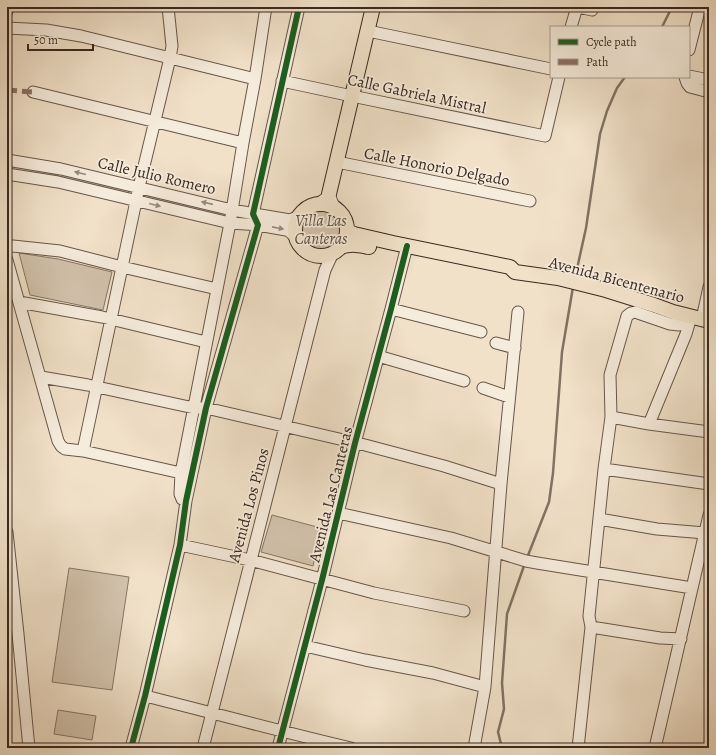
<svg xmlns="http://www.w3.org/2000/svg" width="716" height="755" font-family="Alegreya,serif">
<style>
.grass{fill:url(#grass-tufts);stroke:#857666}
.pitch{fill:#d2c2ac;stroke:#857666}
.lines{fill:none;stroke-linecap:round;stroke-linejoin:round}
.stream{stroke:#817262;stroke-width:2.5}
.minor-casing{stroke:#66574a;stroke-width:13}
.major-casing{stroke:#38291f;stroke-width:16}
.minor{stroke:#f6ecdc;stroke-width:11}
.major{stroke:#f1e1c9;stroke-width:14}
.quiet{stroke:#8d6e63;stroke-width:5;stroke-dasharray:10 5;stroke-linecap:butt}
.cycleway-casing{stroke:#f6ecdc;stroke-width:8}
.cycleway{stroke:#1b5e20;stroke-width:6}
.oneway{fill:#978a7e}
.labels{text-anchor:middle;stroke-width:3.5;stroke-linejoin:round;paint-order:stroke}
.street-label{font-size:16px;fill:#38291f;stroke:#f6ecdc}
.park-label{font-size:16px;font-style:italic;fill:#5e4f42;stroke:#f6ecdc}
</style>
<defs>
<pattern id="grass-tufts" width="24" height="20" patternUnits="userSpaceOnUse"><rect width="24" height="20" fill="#d2c2ac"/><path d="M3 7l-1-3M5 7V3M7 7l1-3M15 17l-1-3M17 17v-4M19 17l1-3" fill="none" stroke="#b5a794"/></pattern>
</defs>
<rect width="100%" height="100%" fill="#f1e1c9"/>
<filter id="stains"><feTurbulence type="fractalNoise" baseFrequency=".005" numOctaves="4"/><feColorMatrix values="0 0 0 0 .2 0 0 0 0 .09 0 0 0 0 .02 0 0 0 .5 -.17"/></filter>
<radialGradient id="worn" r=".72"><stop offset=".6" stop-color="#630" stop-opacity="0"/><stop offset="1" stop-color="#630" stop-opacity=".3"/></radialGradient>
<path class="grass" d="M7 164 58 172 56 178 7 169Z
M63 173 129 189 128 194 62 179Z
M149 194 219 211 218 216 148 199Z
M300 230a20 20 0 1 1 40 0a20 20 0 1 1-40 0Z"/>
<path class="pitch" d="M19 253 58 259 112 272 103 310 30 295Z
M272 515 321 528 313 566 261 552Z
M69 568 129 577 112 690 52 682Z
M58 710 96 716 92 740 54 734Z"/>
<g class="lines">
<path class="stream" d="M662 27 672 7
M575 278 586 228 600 134 607 111 617 88 625 77
M527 558 549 502 553 473 562 352 573 287
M502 748 498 732 504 709 502 683 507 614 525 563"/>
<defs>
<path id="minor" d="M578 7 592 10 593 7
M7 11 8 7
M571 27 577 7
M7 28 46 30 81 36 255 79
M368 31 551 69
M689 50 700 7
M689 76 709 80
M685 77 687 83 690 87 709 92
M282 81 352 96 545 136 559 77
M33 92 243 143
M7 160 61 169 232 210 290 220 299 216
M337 162 530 201
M7 174 58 182 230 223 258 225 286 230 289 231 295 237
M329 194 332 202 336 209
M316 205 325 199 329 194
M7 247 13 246 60 251 122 267 217 289
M7 260 58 441 61 446 65 449 83 451 181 473
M19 302 102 317 206 342
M391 309 481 332
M702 319 709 287
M496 343 515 348
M378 356 464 381
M41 377 88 385 194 408H206L365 445 444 466 501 484
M483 388 509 397
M611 417 649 424 709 432
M649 424 686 334 691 317
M83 451 139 187 170 58 172 46 168 7
M604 469 709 484
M185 501 182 499 180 494 181 473 230 223 243 143 255 79 266 7
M338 513 451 538 526 561 537 563 692 588
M599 519 657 529 705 533
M7 532 18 634 29 748
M180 545 250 560 374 593 464 611
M591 627 660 638 681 639
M305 646 365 660 433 673 485 687
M145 696C214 713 282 732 351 748
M131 748 145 696 180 545 186 501 206 408 258 225 253 214 299 7
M203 748 325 270 333 253
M278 748 322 580 355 443 391 309 407 246
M474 748 485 687 501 484 518 312
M578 748 591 627 589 616 604 469 611 417 610 375 627 316 631 313 635 312 670 324 679 325 691 317
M655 748 709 515"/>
<path id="major" d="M329 194 373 7
M295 230a26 26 0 1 1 52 0a26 26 0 1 1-52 0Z
M347 231 354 234 393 243 505 266 510 267 515 272 558 278 606 290 654 305 673 312 709 321
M340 247C352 243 358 245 369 247"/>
</defs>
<use href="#minor" class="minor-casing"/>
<use href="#major" class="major-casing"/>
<use href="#minor" class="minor"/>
<use href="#major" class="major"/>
<path class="quiet" d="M7 90 33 92"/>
<defs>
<path id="cycleway" d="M131 748 145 696 180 545 186 501 206 408 258 225 253 214 299 7
M278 748 322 580 355 443 391 309 407 246"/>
</defs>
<use href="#cycleway" class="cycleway-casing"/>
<use href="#cycleway" class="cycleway"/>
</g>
<defs><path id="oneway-solid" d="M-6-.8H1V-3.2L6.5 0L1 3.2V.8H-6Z"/></defs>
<g class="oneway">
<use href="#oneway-solid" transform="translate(80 173) rotate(-166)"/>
<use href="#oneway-solid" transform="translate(207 203) rotate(-167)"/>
<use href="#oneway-solid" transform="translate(155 205) rotate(14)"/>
<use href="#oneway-solid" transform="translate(278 228) rotate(11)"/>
</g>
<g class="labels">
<g class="street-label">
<text transform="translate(417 93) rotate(12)" y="6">Calle Gabriela Mistral</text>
<text transform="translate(437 166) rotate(11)" y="6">Calle Honorio Delgado</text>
<text transform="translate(157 175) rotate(13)" y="6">Calle Julio Romero</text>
<text transform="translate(617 279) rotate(15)" y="6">Avenida Bicentenario</text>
<text transform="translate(330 494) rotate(-76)" y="6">Avenida Las Canteras</text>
<text transform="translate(248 505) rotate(-75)" y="6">Avenida Los Pinos</text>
</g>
<g class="park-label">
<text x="321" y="226">Villa Las<tspan x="321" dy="18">Canteras</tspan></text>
</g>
</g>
<rect width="716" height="755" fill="none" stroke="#f1e1c9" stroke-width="24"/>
<rect x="8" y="8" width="700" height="739" fill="none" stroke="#38291f" stroke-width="2"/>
<rect x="12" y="12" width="692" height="731" fill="none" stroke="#38291f"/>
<rect x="550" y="26" width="140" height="52" fill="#f6ecdc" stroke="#aa9e90"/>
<rect x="558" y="39" width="20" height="6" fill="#1b5e20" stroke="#aa9e90"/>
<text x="586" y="46" font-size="12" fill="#38291f">Cycle path</text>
<rect x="558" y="59" width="20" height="6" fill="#8d6e63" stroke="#aa9e90"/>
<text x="586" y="66" font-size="12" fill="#38291f">Path</text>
<path d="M28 44v6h65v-6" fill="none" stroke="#38291f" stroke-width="2"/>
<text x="34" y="44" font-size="12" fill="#38291f" stroke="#f6ecdc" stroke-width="3" paint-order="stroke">50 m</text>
<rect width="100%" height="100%" filter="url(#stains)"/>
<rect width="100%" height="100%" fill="url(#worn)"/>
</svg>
